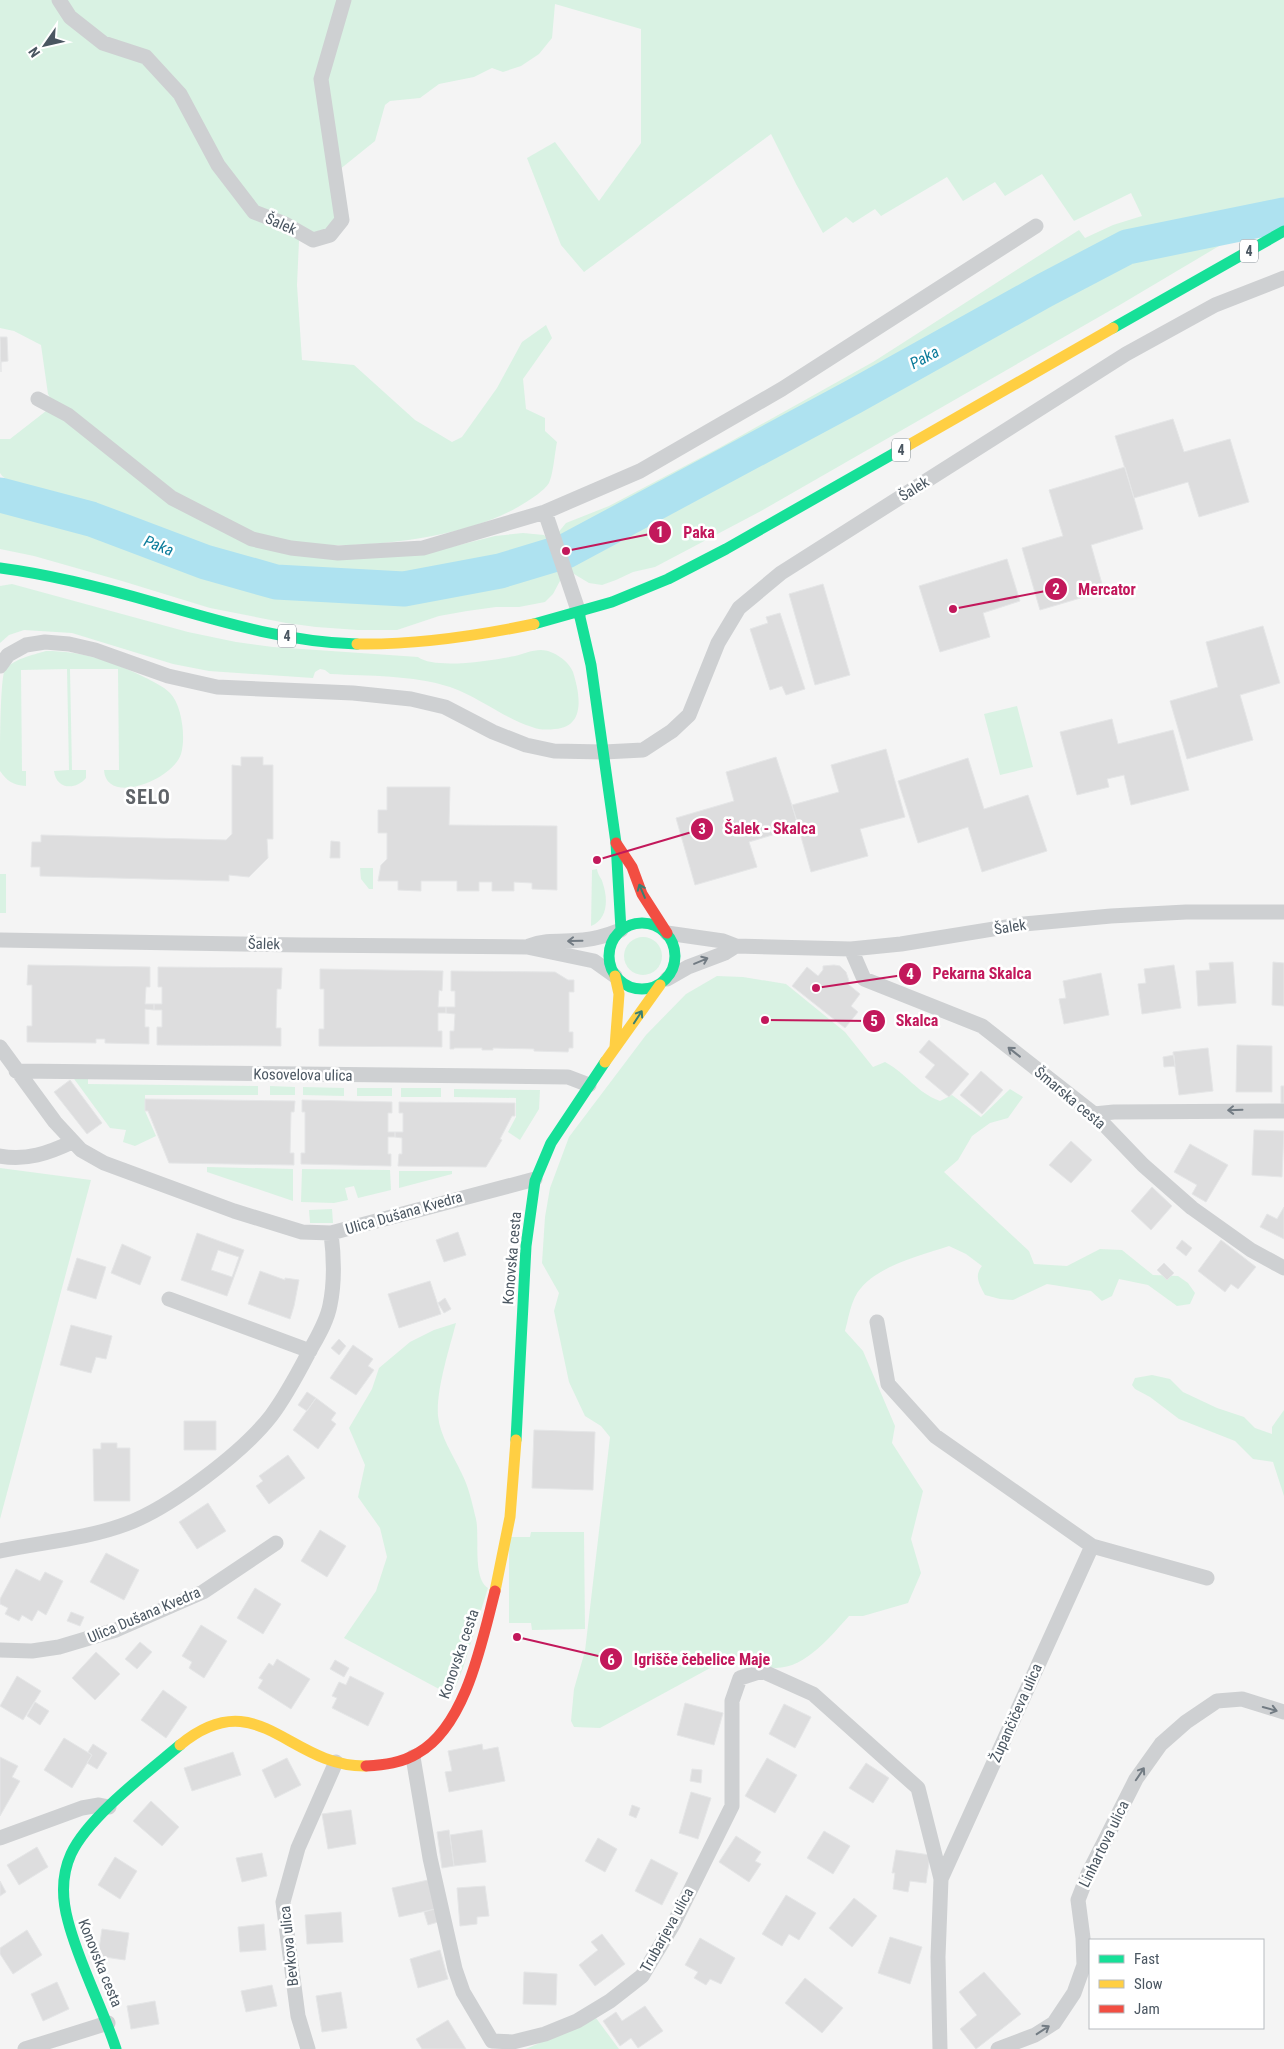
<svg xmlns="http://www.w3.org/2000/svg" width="1284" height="2049" font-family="'Roboto Condensed',sans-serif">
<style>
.green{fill:#d9f2e3}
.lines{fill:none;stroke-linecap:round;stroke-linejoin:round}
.river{stroke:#aee2f0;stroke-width:35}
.building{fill:#ddddde;stroke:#e5e6e7;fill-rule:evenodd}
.street{stroke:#ced0d2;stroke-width:15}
.fast{stroke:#16e098;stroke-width:11}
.slow{stroke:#ffcf43;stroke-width:11}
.jam{stroke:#f24e42;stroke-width:11}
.oneway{stroke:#3a7f72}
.oneway2{stroke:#727b83}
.labels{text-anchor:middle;stroke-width:5;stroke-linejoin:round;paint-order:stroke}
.shield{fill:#fff;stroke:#808990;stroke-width:1}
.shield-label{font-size:14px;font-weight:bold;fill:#4a5661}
.street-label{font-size:15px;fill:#4a5661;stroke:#fff}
.water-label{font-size:16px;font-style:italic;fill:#0c7c9b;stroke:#fff}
.district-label{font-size:20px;font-weight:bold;letter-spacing:1px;fill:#5f6368;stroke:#fff}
.leader{fill:none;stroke:#c2185b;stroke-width:2}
.callout-dot{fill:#c2185b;stroke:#fff;stroke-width:2}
.mark-label{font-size:15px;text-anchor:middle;font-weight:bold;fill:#fff}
.callout-label{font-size:16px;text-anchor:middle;font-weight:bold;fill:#c2185b;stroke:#fff;stroke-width:5;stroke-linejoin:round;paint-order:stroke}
</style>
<rect width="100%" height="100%" fill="#f4f4f4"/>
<path class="green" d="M0 0H1284V198L1254 204 1135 238 1037 286 928 348 721 459 620 517 561 543 557 534 566 523 609 506 719 448 873 362 1079 230 1085 238 1113 225 1142 216 1131 193 1074 221 1042 174 1005 196 995 182 963 201 947 177 881 216 875 209 853 223 846 217 823 233 796 184 771 134 584 272 561 245 527 158 555 142 599 201 641 143V29L555 4 552 38 539 54 521 66 503 72 492 68 474 77 439 84 420 98 390 101 385 105 375 141 339 170 336 225 305 236 299 241 297 285 302 360 354 365 415 420 452 442 462 437 497 388 522 342 546 325 552 338 523 379 526 409 545 418V431L557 442C555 452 553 475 549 483 544 491 531 499 523 504 460 544 316 558 247 532 227 524 208 512 190 501 142 472 98 436 52 402L48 394 41 345 14 331 0 328Z
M1246 230 1118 306 761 511 655 567 633 572 616 580 602 585 589 583 574 574 570 570 566 560 627 531 814 430 842 410 1046 295 1131 255 1198 237Z
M46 411 57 414 253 545 423 554 495 536 523 533 544 535 547 538 550 545 497 565 468 571 399 581 281 576 214 559V549L142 526 92 513 87 503C68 500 9 489 0 473V439H10Z
M0 504 62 519 221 574 283 589 354 594 420 593 498 581 556 564 561 579 553 594 545 602 519 607H496L467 611 439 616 397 630H358L316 627 286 623 210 608 122 581 34 556 0 549Z
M12 584 188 632 236 642 273 647 418 657C436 670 493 660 515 656 523 654 532 650 541 650 553 650 569 661 573 672 580 694 586 727 555 729 547 730 539 730 532 727 505 719 479 697 450 687 413 675 369 676 330 674L325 670 320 669 315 672 313 678 209 671 173 664 72 633 24 630 9 635 0 643V586Z
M46 651C82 651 112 661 144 677 152 681 163 686 170 693 182 705 186 738 181 754 173 780 106 806 104 770H119L118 669H70L72 770H86V778C75 791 56 789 54 771L69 770 67 669 21 670 22 771H26V786C13 785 7 781 0 771 0 751 0 688 4 672 11 659 33 655 46 651Z
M1017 706 1033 767 1000 775 984 714Z
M360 868H373V889H369L361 879Z
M597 869C598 876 602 878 603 884 608 899 608 919 591 926L592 870Z
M0 874H6V913H0Z
M624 956a19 19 0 1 1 38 0a19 19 0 1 1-38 0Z
M717 976 743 977 786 984 845 1032 873 1067 885 1062C906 1073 917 1093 940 1101L952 1095 981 1117 1010 1089 1023 1097 1008 1118 990 1123 972 1136 958 1160 944 1172 1029 1251 1034 1264 1067 1266 1100 1249 1122 1250 1153 1275 1178 1276 1188 1283 1195 1293 1190 1304 1177 1306 1148 1285 1119 1279 1112 1296 1102 1301 1091 1291 1047 1284 1013 1300 1000 1299 985 1295C979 1284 974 1276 982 1266L966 1254 949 1246C920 1256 870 1267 855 1297 850 1307 848 1320 845 1331L863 1351 895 1426 892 1443 923 1491 911 1539 921 1573 908 1603 863 1616H849C828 1639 799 1677 763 1666 756 1664 749 1658 743 1654L712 1667 600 1728 574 1727 571 1721 574 1689 585 1651 610 1437 601 1426 585 1416 569 1382 554 1311 559 1293 542 1263 545 1217 550 1188 569 1137 646 1035 686 994Z
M72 1076 88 1077V1084L258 1086V1095H145V1111L156 1136 135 1146 123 1142 126 1130 110 1128Z
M270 1086 295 1087V1095H270Z
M303 1087 344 1088V1096L303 1095Z
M357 1088H392V1096H357Z
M401 1088H441V1097H401Z
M454 1089 540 1090 539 1109 520 1140 508 1132 516 1117V1098L454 1097Z
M207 1167 293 1169V1201L207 1172Z
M0 1168 91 1180 0 1519Z
M302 1169 390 1170 391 1190 358 1198 354 1186 345 1188 348 1200 334 1203 301 1202Z
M399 1171H452V1174L399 1188Z
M332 1209 333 1223H310L309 1210Z
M456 1323C449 1350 436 1390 438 1416 440 1436 453 1455 461 1472 469 1487 472 1503 476 1519 480 1537 472 1578 488 1588L463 1668 452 1696 344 1638 376 1591 387 1557 380 1528 358 1497 365 1465 349 1428 372 1389 379 1368 410 1342 434 1330Z
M1152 1375 1170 1379 1183 1392 1217 1408 1244 1417 1255 1428 1272 1434V1427L1284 1410V1496L1273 1462 1253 1459 1235 1441 1179 1419 1150 1397 1135 1389 1132 1385 1135 1378Z
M531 1532H584L585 1629 532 1630 531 1623H509V1537H530Z
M596 2018 619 2049H525L528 2048Z"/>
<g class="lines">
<path class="river" d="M0 495 91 519 205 562 276 582 404 589 500 571 566 551 853 397 1045 290 1127 247 1284 215"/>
</g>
<path class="building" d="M0 337H7L8 361 1 362V372Z
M1173 419 1184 452 1230 439 1249 502 1199 517 1188 482 1134 498 1115 436Z
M1125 467 1143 529 1091 545 1104 591 1040 610 1022 548 1063 536 1049 490Z
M1007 559 1020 601 983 613 990 637 940 652 919 586Z
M823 584 850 675 815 685 789 594Z
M780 613 805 689 786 695 782 686 770 690 750 629 768 623 766 617Z
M1263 626 1280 683 1240 695 1253 740 1187 759 1170 701 1218 687 1206 642Z
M1112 719 1118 744 1173 730 1189 790 1131 805 1124 775 1107 779 1109 787 1077 795 1060 732Z
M886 749 905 817 860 829 868 856 811 872 792 805 839 792 831 765Z
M241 757H263V765H273V839H267L268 858 249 877 229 875V881L40 876V867H31L32 842H41V835L226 840 232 834V765L241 766Z
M776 757 799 827 749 842 757 867 695 885 676 818 734 801 726 772Z
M968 758 984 809 1028 795 1047 851 982 872 968 827 918 843 898 781Z
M387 787H450L449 825 557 826V890L532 889V883L514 882V891H492V882H479V891H457V881H421V891L398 890V881H378L381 865 387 859V833H378V810H387Z
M331 841 340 842V858H330Z
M1233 962 1236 1003 1198 1006 1196 971 1210 970 1209 963Z
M1273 962 1284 963V1006L1272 1005Z
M28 965 150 967V987H146L145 1004H154V1010L145 1009V1027H149V1044L105 1043V1039H96V1043L27 1042V1026H32V985H27Z
M834 965 840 966 846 972 849 981 848 984 860 994 851 1006 858 1012 845 1028 792 986 807 967 818 976 823 970V966Z
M1174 965 1181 1008 1142 1014 1138 984 1146 983 1144 969Z
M158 967 282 968 281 989H277L276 1028H281V1046L157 1045V1027H162V1010H154V1004H162V987H158Z
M320 969 443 971 442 991 439 990 438 1007H446V1013H438V1031H442V1047L319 1046V1029H324V989H320Z
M451 971 555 972 568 980H574V992H569V1032H573V1048H569L568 1052 534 1051V1049L493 1048V1050H482V1048H454V1049H450V1031H454L455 1014 446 1013V1007H455V991H451Z
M1101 973 1109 1015 1064 1024 1059 999 1066 998 1063 981Z
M929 1040 969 1074 949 1097 925 1077 935 1065 919 1052Z
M1237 1045 1272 1046V1092H1236Z
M1208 1048 1213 1091 1179 1095 1173 1052Z
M1174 1055 1175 1066 1164 1067 1163 1057Z
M981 1071 1003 1090 982 1114 960 1095Z
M70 1080 102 1123 87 1134 54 1092Z
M1281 1086H1284V1103H1281Z
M145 1099 295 1101 294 1112H291L290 1153H294V1165L169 1163 148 1111H145Z
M302 1100 392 1102V1113H388V1132H395V1137H388V1154H391V1166L301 1164V1153H305V1112H302Z
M399 1102 515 1103V1116H512L500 1139 502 1140 486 1167 398 1166 399 1154H402V1138L395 1137V1132H403V1113H399Z
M1254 1130 1284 1131 1282 1177 1252 1175Z
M1071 1141 1092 1160 1071 1183 1049 1165Z
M1190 1144 1228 1165 1206 1202 1192 1194 1197 1185 1174 1172Z
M1152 1187 1172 1206 1151 1230 1131 1211Z
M1284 1207V1239L1260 1227 1267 1214 1277 1219Z
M458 1232 466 1255 444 1262 436 1240Z
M197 1233 244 1250 227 1296 181 1280ZM218 1250 239 1257 232 1277 211 1270Z
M1182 1240 1192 1248 1186 1256 1176 1248Z
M1221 1240 1256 1267 1238 1289 1231 1284 1225 1292 1198 1271Z
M122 1244 151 1257 140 1285 111 1273Z
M77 1258 106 1267 96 1299 67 1290Z
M1164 1263 1174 1273 1167 1280 1157 1270Z
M260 1271 285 1280V1278L299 1280 294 1306 290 1319 248 1304Z
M430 1281 441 1314 399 1328 388 1294Z
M445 1298 451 1309 444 1313 438 1303Z
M71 1325 112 1336 106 1359 96 1357 91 1373 60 1365Z
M339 1339 346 1346 339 1355 331 1348Z
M353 1345 373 1359 368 1366 374 1370 356 1395 330 1378Z
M307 1392 316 1398 307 1411 298 1405Z
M316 1398 336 1413 331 1420 336 1424 318 1449 293 1430Z
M184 1421H216V1450H184Z
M534 1430 595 1432 593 1490 532 1488Z
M101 1443H117V1448H130V1501H94L93 1449H101Z
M288 1455 305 1478 269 1504 256 1486 263 1481 259 1476Z
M208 1503 226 1531 197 1549 179 1522Z
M320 1530 346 1546 327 1577 301 1561Z
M106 1553 139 1570 124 1600 90 1582Z
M16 1569 40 1581 45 1572 63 1581 46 1615 38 1610 32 1621 22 1615 19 1621 5 1614 8 1608 0 1604V1599Z
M255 1588 281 1604 263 1634 237 1618Z
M71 1612 84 1617 80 1626 67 1621Z
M201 1625 227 1641 204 1678 189 1668 192 1662 182 1656Z
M140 1642 152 1652 137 1669 125 1659Z
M96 1652 120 1674 95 1700 72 1678Z
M277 1659 310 1679 291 1709 258 1688 263 1680 259 1678 269 1663 273 1666Z
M335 1660 349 1668 344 1677 330 1669Z
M17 1676 41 1691 23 1720 0 1706Z
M350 1676 384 1693 368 1726 332 1708 337 1698 332 1696 339 1682 346 1685Z
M163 1690 187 1707 166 1738 141 1720Z
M35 1702 49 1711 40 1725 27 1716Z
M685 1703 723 1713 714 1745 677 1735Z
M784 1704 811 1717 795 1748 769 1734Z
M64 1738 92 1755 72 1788 44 1770Z
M93 1744 107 1753 97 1769 87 1763 92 1755 88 1752Z
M482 1744 483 1750 498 1747 505 1781 449 1792 445 1772 452 1771 448 1751Z
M233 1752 241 1775 192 1791 184 1768Z
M0 1757 18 1766 12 1777 20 1781 0 1816Z
M287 1758 301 1785 275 1798 262 1770Z
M767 1758 797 1775 775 1813 745 1796Z
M866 1763 889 1778 873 1803 849 1788Z
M692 1769 702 1770 701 1783 690 1781Z
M691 1792 711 1798 698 1839 679 1833Z
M151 1801 179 1827 162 1846 133 1821Z
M632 1805 640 1808 636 1818 629 1815Z
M351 1810 356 1844 328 1849 322 1814Z
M449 1830 454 1866 442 1868 437 1832Z
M482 1830 486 1862 454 1866 450 1835Z
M824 1831 850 1846 833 1874 807 1858Z
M736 1836 761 1852 755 1861 761 1864 749 1882 719 1862Z
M598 1838 617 1849 605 1872 585 1861Z
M37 1847 48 1867 19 1885 7 1865Z
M896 1850 930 1855 926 1883 910 1881 908 1892 893 1889 895 1873H892Z
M262 1853 267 1876 242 1882 236 1858Z
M115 1857 137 1871 120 1899 98 1885Z
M651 1859 678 1873 662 1905 635 1891Z
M428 1880 435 1909 399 1917 392 1888Z
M0 1881 6 1892 0 1896Z
M485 1886 489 1916 477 1917V1924L460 1926 457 1888Z
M786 1895 816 1913 799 1940 789 1934 782 1946 762 1934Z
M854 1898 877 1916 852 1947 829 1928Z
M435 1909 438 1922 428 1925 424 1912Z
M341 1912 343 1942 307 1944 305 1915Z
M264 1924 266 1950 240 1952 238 1927Z
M102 1929 129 1933 125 1960 98 1956Z
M27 1930 42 1955 13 1974 0 1954V1948Z
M602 1934 625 1964 595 1986 579 1965 598 1950 591 1942Z
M890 1937 922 1947 910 1984 878 1973Z
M700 1938 735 1958 721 1984 710 1979 706 1985 694 1978 698 1972 685 1965Z
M440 1950 448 1979 418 1988 410 1959Z
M524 1972 557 1974 556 2005 523 2004Z
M984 1972 1021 2014 976 2049 960 2029 977 2015 959 1992Z
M805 1978 843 2008 822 2033 785 2003Z
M57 1982 69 2009 43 2021 31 1994Z
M272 1985 277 2006 246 2012 241 1991Z
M341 1992 347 2028 322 2032 316 1996Z
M155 2001 159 2024 131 2029 127 2006Z
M645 2006 663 2031 638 2048 631 2038 620 2046 603 2021 616 2012 622 2021Z
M448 2020 466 2049H422L416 2039Z"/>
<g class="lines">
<path class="street" d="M59 0 70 17 103 43 146 57 180 94 218 165 254 212 285 224 313 240 330 235 342 220 321 79 344 0
M38 399 68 415 172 498 252 539 291 548 338 553 423 548 545 512 640 471 782 389 1036 226
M545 512 579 613
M0 666 8 655 26 645 45 642 69 644 95 650 168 676 217 687 353 693 411 699 445 707 493 732 526 745 554 751 604 752 643 750 672 731 689 715 718 643 739 608 781 573 1126 354 1215 305 1284 278
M667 933 723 941 736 946 851 949 901 944 1024 924 1111 916 1186 912H1284
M0 940 302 945 527 947 594 961 615 976
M529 946C547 939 564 942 583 940 597 939 608 935 621 930
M851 949 864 979 982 1026 1094 1114 1143 1165 1192 1208 1251 1250 1284 1268
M667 979 688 967 725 953 736 946
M0 1047 55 1122 81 1150 104 1163 234 1211 302 1232 331 1233 535 1179
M16 1071 568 1077 589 1085
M1094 1114 1114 1112 1284 1111
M0 1156C26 1161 49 1153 72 1142
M169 1299 310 1351
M877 1322 888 1384 935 1436 1092 1546 1207 1578
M0 1551C42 1542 86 1539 126 1524 170 1508 243 1452 271 1416 286 1396 297 1375 308 1354 316 1339 327 1322 330 1305 335 1281 334 1257 331 1233
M0 1650 32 1651 59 1647 116 1630 203 1592 276 1543
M413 1757 430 1858 455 1969 463 1992 492 2041 513 2042 545 2034 577 2021 610 2001 642 1976 674 1923 732 1806V1701L740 1678 762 1671 813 1694 918 1788 941 1879 938 1957 940 2049
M0 1838 82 1808 99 1805 109 1807
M941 1879 1092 1546
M25 2049 108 2023
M308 2049 298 2016 283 1902 298 1848 336 1762
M998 2049 1035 2035 1054 2023 1074 1993 1084 1965 1083 1938 1078 1900 1088 1874 1136 1779 1161 1744 1186 1722 1217 1701 1242 1699 1284 1712"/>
<path class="fast" d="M1113 328 1284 231
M0 568C53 575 104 588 156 603 222 622 287 642 357 644
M579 613 591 665 616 843 621 930
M534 624 612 602 668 579 726 549 907 446
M609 956a33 33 0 1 1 66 0a33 33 0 1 1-66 0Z
M516 1440 526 1246 535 1181 551 1143 605 1062
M116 2049C102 2006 79 1964 68 1921 62 1899 61 1876 71 1854 88 1817 148 1772 180 1745"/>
<path class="slow" d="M907 446 1113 328
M357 644C416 645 476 636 534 624
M615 976 619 994 615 1047
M605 1062 660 985
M495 1591 510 1517 516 1440
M180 1745C258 1681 288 1767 366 1766"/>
<path class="jam" d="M616 843 632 867 642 894 667 933
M366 1766C384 1765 402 1763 418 1753 466 1726 482 1641 495 1591"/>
</g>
<defs><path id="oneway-shaft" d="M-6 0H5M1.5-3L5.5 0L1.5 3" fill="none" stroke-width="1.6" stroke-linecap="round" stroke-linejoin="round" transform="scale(1.25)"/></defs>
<g class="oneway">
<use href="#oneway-shaft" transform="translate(642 891) rotate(-113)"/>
<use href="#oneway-shaft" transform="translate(638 1017) rotate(-57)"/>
</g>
<g class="oneway2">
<use href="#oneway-shaft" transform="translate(575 941) rotate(179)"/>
<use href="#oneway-shaft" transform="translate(701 961) rotate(-23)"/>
<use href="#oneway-shaft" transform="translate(1014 1052) rotate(-142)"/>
<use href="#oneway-shaft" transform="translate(1235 1110) rotate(178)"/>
<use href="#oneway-shaft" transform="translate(1270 1709) rotate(16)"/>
<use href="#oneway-shaft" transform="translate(1140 1774) rotate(-56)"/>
<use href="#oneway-shaft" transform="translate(1043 2030) rotate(-33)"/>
</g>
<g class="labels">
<g class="shield">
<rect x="1240" y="239.5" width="18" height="23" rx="4"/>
<rect x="892" y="438.5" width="18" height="23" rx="4"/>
<rect x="278" y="624.5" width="18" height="23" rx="4"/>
</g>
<g class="shield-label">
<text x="1249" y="256">4</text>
<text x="901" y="455">4</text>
<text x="287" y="641">4</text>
</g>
<g class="street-label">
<text transform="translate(281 224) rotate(24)" y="5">Šalek</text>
<text transform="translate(914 489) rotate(-32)" y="5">Šalek</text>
<text transform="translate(1010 927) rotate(-9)" y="5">Šalek</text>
<text transform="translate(264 944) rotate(1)" y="5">Šalek</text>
<text transform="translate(303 1075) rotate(1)" y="5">Kosovelova ulica</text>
<text transform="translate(1070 1098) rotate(40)" y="5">Šmarska cesta</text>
<text transform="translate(404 1213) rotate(-16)" y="5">Ulica Dušana Kvedra</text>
<text transform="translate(512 1258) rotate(-85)" y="5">Konovska cesta</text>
<text transform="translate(144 1615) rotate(-23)" y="5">Ulica Dušana Kvedra</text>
<text transform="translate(459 1654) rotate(-71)" y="5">Konovska cesta</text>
<text transform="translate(1016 1713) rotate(-66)" y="5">Župančičeva ulica</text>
<text transform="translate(1104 1844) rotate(-64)" y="5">Linhartova ulica</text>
<text transform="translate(667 1930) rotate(-61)" y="5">Trubarjeva ulica</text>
<text transform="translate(289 1946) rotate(-96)" y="5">Bevkova ulica</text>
<text transform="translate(100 1963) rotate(68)" y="5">Konovska cesta</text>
</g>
<g class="water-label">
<text transform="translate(924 357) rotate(-28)" y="6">Paka</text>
<text transform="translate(159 545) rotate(21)" y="6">Paka</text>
</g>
<g class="district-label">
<text x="148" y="804">SELO</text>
</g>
</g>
<path class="leader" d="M566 551L660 532M953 609L1056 589M597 860L702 829M816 988L910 974M765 1020L874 1021M517 1637L611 1659"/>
<g class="callout-dot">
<circle cx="566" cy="551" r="5"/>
<circle cx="953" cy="609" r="5"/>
<circle cx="597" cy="860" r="5"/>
<circle cx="816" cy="988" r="5"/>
<circle cx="765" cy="1020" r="5"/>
<circle cx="517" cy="1637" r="5"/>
<circle cx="660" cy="532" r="12"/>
<circle cx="1056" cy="589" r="12"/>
<circle cx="702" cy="829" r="12"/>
<circle cx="910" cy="974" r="12"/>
<circle cx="874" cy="1021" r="12"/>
<circle cx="611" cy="1659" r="12"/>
</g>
<g class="mark-label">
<text x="660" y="537">1</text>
<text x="1056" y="594">2</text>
<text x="702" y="834">3</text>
<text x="910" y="979">4</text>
<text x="874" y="1026">5</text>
<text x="611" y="1665">6</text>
</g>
<g class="callout-label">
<text x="699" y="538">Paka</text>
<text x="1107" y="595">Mercator</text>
<text x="770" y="834">Šalek - Skalca</text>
<text x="982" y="979">Pekarna Skalca</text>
<text x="917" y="1026">Skalca</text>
<text x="702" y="1665">Igrišče čebelice Maje</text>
</g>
<rect x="1089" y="1939" width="175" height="90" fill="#ffffff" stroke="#b7bbc0"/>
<rect x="1099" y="1955" width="25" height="8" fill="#16e098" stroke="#b7bbc0"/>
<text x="1134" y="1964" font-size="15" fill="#4a5661">Fast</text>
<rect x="1099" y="1980" width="25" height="8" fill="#ffcf43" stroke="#b7bbc0"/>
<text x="1134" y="1989" font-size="15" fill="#4a5661">Slow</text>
<rect x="1099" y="2005" width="25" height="8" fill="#f24e42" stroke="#b7bbc0"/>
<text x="1134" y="2014" font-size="15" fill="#4a5661">Jam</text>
<g transform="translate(45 45) rotate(236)" stroke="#ffffff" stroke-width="4" paint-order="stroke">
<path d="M0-4L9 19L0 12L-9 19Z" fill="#4a5661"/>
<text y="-8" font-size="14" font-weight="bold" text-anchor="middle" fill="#4a5661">N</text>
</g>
</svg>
